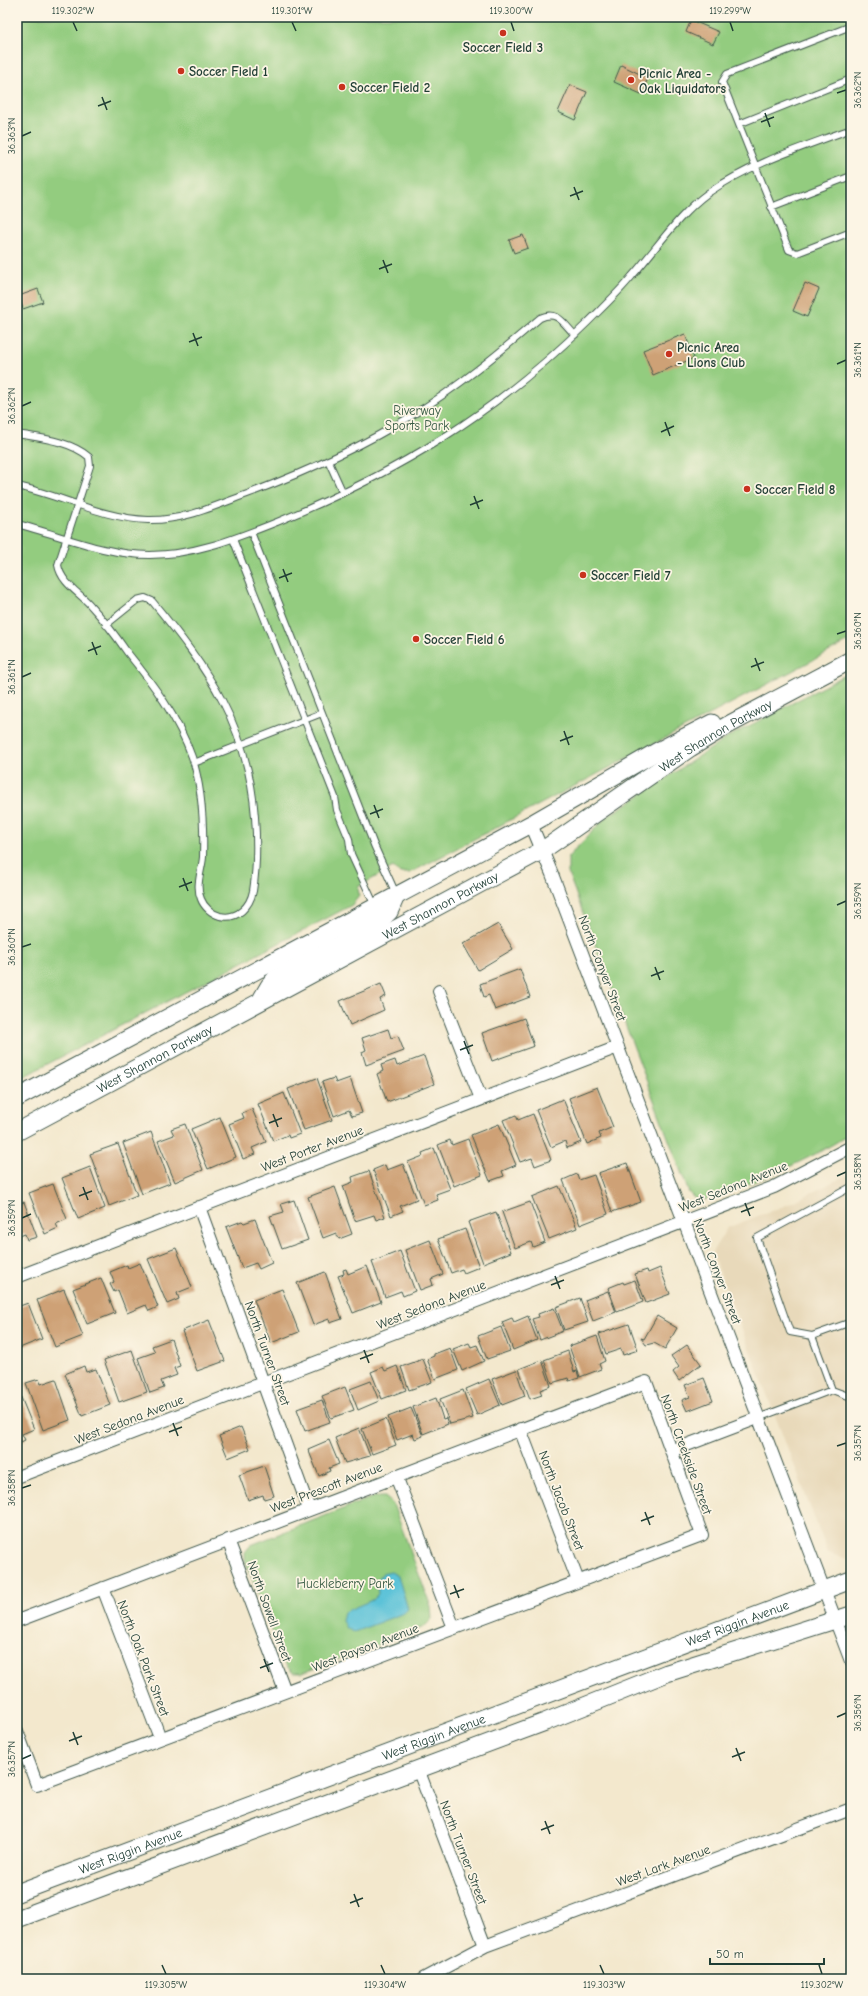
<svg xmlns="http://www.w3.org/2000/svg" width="868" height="1996" font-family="'Comic Neue',sans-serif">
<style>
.built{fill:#e8d9ba}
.green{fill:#93cc7f;stroke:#59845a}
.water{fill:#5bc2d8;stroke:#3d8086}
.building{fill:#cea176}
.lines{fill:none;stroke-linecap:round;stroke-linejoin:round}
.lane-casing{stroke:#3f574b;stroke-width:8}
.street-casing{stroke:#3f574b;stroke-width:14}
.secondary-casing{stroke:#3f574b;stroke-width:19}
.lane{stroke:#fff;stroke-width:6}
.street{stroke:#fff;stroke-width:12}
.secondary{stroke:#fff;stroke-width:17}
.ticks{fill:none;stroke:#1f3d34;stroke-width:1.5}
.poi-dot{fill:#c8321e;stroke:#fcf5e5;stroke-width:1.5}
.labels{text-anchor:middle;stroke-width:3.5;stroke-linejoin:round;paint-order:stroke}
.poi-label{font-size:13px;font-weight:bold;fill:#1f3d34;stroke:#fcf5e5;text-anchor:start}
.park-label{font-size:13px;fill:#365a43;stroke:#fcf5e5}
.street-label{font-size:13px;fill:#1f3d34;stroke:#fcf5e5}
.neatline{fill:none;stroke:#1f3d34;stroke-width:1.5}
.ticks-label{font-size:10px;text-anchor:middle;fill:#1f3d34}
</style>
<rect width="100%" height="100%" fill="#fcf5e5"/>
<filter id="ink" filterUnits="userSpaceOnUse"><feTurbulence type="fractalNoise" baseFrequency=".025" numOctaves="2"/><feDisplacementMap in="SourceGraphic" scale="8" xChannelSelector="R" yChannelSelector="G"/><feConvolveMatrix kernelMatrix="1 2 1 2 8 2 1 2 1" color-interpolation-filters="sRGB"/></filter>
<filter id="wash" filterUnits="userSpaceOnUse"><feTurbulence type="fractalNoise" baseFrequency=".012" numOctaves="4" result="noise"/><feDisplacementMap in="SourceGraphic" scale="16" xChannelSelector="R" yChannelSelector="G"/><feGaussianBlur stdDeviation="0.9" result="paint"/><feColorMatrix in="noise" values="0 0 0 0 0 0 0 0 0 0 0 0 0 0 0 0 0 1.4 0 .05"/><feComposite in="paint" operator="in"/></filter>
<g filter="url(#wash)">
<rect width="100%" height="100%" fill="#f3e8cd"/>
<path class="built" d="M851 1173V1560L828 1553 712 1252 727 1228 789 1204Z"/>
<path class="green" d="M17 17H851V640L410 873H400L393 867 358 887 359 896 352 905 17 1080Z
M851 672V1133C806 1163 755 1182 704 1200L694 1198 689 1193 568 873V857L605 818 730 736Z
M373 1497H385L393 1504 431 1607 432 1619 424 1627 302 1673H293L285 1664 245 1560V1552L251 1545Z"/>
<path class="water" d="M391 1572 398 1576 408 1609 404 1613 354 1632 346 1628 342 1620 344 1612 372 1600 378 1594 377 1581 382 1574Z"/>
<g id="blocks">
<path class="building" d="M691 20 719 32 713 44 686 32Z
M621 65 648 78 641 94 614 82Z
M570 85 587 92 575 120 558 112Z
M523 235 528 248 514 253 509 240Z
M805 283 819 289 807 317 793 311Z
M38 289 43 302 23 309 19 296Z
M685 334 694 358 653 375 643 350Z
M498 924 513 949 478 970 463 944Z
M520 969 530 997 495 1010 489 995 484 997 480 984Z
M381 984 386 996 380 999 384 1010 350 1025 340 1001Z
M524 1018 534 1046 492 1061 482 1033Z
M388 1029 391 1038 398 1036 404 1051 366 1065 362 1052 366 1050 362 1038Z
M424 1056 434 1084 387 1102 377 1074 383 1071 381 1065 395 1060 397 1066Z
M317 1078 332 1120 304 1130 288 1089Z
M334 1078 336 1083 350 1078 362 1113 352 1116 349 1110 334 1116 322 1082Z
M597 1087 613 1127 599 1133 601 1138 587 1144 569 1098Z
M284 1093 300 1134 289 1138 288 1135 273 1141 258 1104Z
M563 1099 581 1142 567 1148 565 1141 551 1147 536 1110Z
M252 1109 266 1142 252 1148 255 1154 243 1159 229 1124 244 1118 242 1113Z
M533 1114 551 1160 535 1166 532 1158 520 1162 503 1120 516 1115 518 1120Z
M220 1117 236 1157 208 1169 191 1129Z
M185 1124 203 1170 175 1182 158 1141 174 1135 171 1129Z
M499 1124 516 1165 502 1171 504 1176 490 1181 471 1135Z
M151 1132 170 1183 142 1194 123 1143Z
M468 1139 482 1175 454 1186 438 1145 450 1140 452 1145Z
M118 1144 137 1195 109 1206 90 1154Z
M434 1148 450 1189 436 1194 438 1200 424 1205 408 1162 423 1156 422 1153Z
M627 1163 641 1202 612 1212 598 1173Z
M403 1164 417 1199 400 1206 403 1211 391 1216 373 1170 385 1165 387 1170Z
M90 1167 105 1208 78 1219 62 1178Z
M369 1171 385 1217 376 1220 374 1215 355 1221 343 1186 353 1182 352 1177Z
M577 1174 579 1180 594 1175 608 1214 580 1225 563 1180Z
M53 1184 67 1219 56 1224 58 1228 45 1234 29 1193Z
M559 1186 577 1228 549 1239 532 1197Z
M335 1187 352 1234 339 1239 336 1233 323 1238 308 1197Z
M294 1200 308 1240 282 1249 270 1216 284 1212 281 1204Z
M24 1202 37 1237 27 1240 25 1234 17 1237V1205Z
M530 1202 545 1242 533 1247 531 1242 515 1248 502 1212Z
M496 1212 511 1252 483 1263 468 1222Z
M255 1219 272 1263 259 1269 256 1263 242 1268 226 1227 242 1221 244 1223Z
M465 1229 479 1267 464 1273 462 1269 451 1273 438 1239Z
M430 1240 443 1274 431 1279 433 1285 420 1290 405 1250Z
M176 1248 192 1287 177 1293 179 1299 167 1304 148 1259Z
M400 1251 415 1291 403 1296 401 1291 385 1297 372 1262Z
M140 1263 158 1307 149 1311 146 1305 127 1313 118 1290 114 1292 110 1284 114 1282 110 1272 127 1265 128 1268Z
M367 1266 381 1302 353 1313 338 1276 344 1274 343 1270 346 1269 348 1274Z
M660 1268 670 1294 646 1303 635 1274 647 1270 648 1273Z
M325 1272 342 1319 330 1323 329 1319 313 1325 297 1283Z
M101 1278 115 1313 87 1324 73 1289Z
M635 1280 643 1302 617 1312 608 1288 623 1282 624 1284Z
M64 1289 83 1336 55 1347 37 1300Z
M282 1289 299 1332 271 1343 254 1300Z
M608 1291 616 1312 593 1321 585 1300Z
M580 1298 588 1322 564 1330 556 1307Z
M28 1303 42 1339 17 1349V1307Z
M554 1308 563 1331 540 1340 532 1319 539 1317 538 1314Z
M528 1316 537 1340 513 1350 502 1322 512 1318 514 1322Z
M657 1316 677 1328 665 1349 654 1343 646 1345 641 1338 644 1339Z
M209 1320 225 1361 197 1371 182 1331Z
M629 1324 638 1350 623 1355 621 1349 606 1354 599 1334Z
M501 1327 510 1351 487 1359 478 1336Z
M597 1336 605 1361 599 1364 601 1369 580 1377 569 1346Z
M171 1339 180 1366 174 1368 177 1375 161 1381 164 1388 150 1393 138 1358 155 1352 152 1346Z
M469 1343 471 1347 477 1345 484 1361 462 1371 453 1349Z
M687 1345 701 1364 679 1381 673 1372 679 1367 671 1356Z
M450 1348 458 1370 435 1379 427 1359 434 1356V1354Z
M132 1350 147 1392 119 1402 104 1360Z
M568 1351 574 1372 577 1371 579 1378 569 1381 568 1378 552 1383 544 1360Z
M423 1359 432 1382 409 1390 401 1367Z
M542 1360 551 1386 540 1390 542 1395 530 1399 519 1369Z
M84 1366 86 1372 96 1369 110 1405 82 1416 65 1374Z
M397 1366 406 1390 382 1399 371 1372 383 1367 385 1371Z
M516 1370 525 1396 502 1405 492 1379Z
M704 1378 713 1401 687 1411 682 1400 690 1397 685 1385Z
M39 1379 41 1384 56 1379 70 1420 43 1430 26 1383Z
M489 1379 500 1405 477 1415 466 1389Z
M371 1381 379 1401 358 1410 350 1389Z
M345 1387 354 1410 331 1418 322 1396Z
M463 1390 473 1418 450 1424 440 1399Z
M20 1395 34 1429 22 1434 25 1440 17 1444V1396Z
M436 1398 443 1419 446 1418 448 1424 423 1434 413 1407Z
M322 1400 330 1422 305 1431 297 1409Z
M411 1408 423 1436 415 1439 413 1434 397 1440 388 1417Z
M386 1419 396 1445 372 1454 362 1429Z
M241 1427 250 1449 228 1458 219 1436Z
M359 1428 370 1456 345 1463 335 1438Z
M329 1440 339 1464 329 1468 330 1471 319 1476 308 1449Z
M264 1466 274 1496 264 1499 263 1495 248 1500 239 1475Z"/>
</g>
</g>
<g filter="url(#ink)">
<use href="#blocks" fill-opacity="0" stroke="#3f574b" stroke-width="1"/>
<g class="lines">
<defs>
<path id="lane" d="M851 26 727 74 722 82 789 250 797 253 851 232
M739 124 851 79
M771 207 851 176
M17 434C40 438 71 441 89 457L90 466 58 565C61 583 80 593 91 606 104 620 116 636 127 652 153 684 178 717 192 757 202 787 204 824 203 857 202 870 195 886 201 899 204 907 212 914 220 916 238 920 250 906 253 891 257 866 257 842 255 817 248 726 209 670 152 601L145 598 137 600 106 625
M328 460 343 493
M17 486C60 495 104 519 148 520 184 521 217 505 250 493 305 472 360 448 411 416 457 388 499 353 540 318 558 310 563 323 575 335
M17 524C61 535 104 555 150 555 195 555 236 538 277 522 397 473 496 413 588 322 603 307 619 292 632 276 657 248 678 215 708 193 751 163 803 147 851 129
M251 532 374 845 396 894
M233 539 335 797 337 810 349 839 351 854 375 906
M194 763 322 713
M812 1336 790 1332 757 1238 851 1187
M832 1390 812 1336 851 1322
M758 1418 832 1390 851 1397"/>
<path id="street" d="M531 824 552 874 851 1661
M439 991 481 1099
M199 1207 309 1509
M17 1277 618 1047
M520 1429 578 1581
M671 1451 758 1418
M396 1476 454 1628
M17 1477 774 1187 851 1147
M228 1540 285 1691
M103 1588 160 1738
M17 1621 646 1382 702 1535 37 1785 17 1731
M418 1769 485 1946
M423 1979 485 1946 851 1809"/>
<g id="secondary">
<path d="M262 998 269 986 275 979 374 926 389 912 396 896"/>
<path d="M17 1098 531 824 656 752 712 723"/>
<path id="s1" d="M17 1132 543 850 690 748 728 725 851 660"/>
<path id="s2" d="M17 1893 851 1580"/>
<path d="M17 1919 545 1722 667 1673 851 1615"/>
</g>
</defs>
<use href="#lane" class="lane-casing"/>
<use href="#street" class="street-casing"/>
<use href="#secondary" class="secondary-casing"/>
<use href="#lane" class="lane"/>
<use href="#street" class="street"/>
<use href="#secondary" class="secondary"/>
</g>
</g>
<path class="ticks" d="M73 22 77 31M292 22 296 31M511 22 514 31M730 22 733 31M837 93 846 90M102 97 107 110M98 106 111 101M765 113 770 127M761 122 774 117M22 136 31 132M574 187 579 200M570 196 583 191M383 260 388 273M379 269 392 264M193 333 198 346M189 342 202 337M837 364 846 360M22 406 31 402M665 422 670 436M661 432 674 426M474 496 479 509M470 505 483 500M283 569 288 582M279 578 292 573M837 634 846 631M92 642 97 655M88 651 101 646M755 658 760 671M751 667 764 662M22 677 31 673M564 731 569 745M560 741 573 736M374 805 379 818M370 814 383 809M183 878 188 891M179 887 192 882M837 905 846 901M22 947 31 944M655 967 660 980M651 976 664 971M464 1041 469 1054M460 1050 473 1045M273 1114 278 1127M269 1123 282 1118M837 1176 846 1172M83 1187 88 1200M79 1196 92 1191M745 1203 750 1216M741 1212 754 1207M22 1218 31 1214M555 1276 560 1289M551 1285 564 1280M364 1350 369 1363M360 1359 373 1354M173 1423 178 1436M169 1432 182 1427M837 1446 846 1443M22 1488 31 1485M645 1512 650 1525M641 1521 654 1516M454 1585 459 1598M450 1594 464 1589M264 1659 269 1672M260 1668 273 1663M837 1717 846 1713M73 1732 78 1745M69 1741 82 1736M736 1748 741 1761M732 1757 745 1752M22 1759 31 1755M545 1821 550 1834M541 1830 554 1825M354 1894 359 1907M350 1903 363 1898M162 1965 166 1974M381 1965 385 1974M600 1965 604 1974M819 1965 822 1974"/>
<g class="poi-dot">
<circle cx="503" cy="33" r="4"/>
<circle cx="181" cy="71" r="4"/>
<circle cx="631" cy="80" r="4"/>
<circle cx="342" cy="87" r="4"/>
<circle cx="669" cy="354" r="4"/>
<circle cx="747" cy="489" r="4"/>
<circle cx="583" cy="575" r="4"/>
<circle cx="416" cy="639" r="4"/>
</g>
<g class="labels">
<g class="poi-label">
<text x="503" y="52" text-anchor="middle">Soccer Field 3</text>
<text x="189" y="76">Soccer Field 1</text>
<text x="639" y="78">Picnic Area -<tspan x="639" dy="15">Oak Liquidators</tspan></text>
<text x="350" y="92">Soccer Field 2</text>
<text x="677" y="352">Picnic Area<tspan x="677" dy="15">- Lions Club</tspan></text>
<text x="755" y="494">Soccer Field 8</text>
<text x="591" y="580">Soccer Field 7</text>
<text x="424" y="644">Soccer Field 6</text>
</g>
<g class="park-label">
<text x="417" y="415">Riverway<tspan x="417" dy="15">Sports Park</tspan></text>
<text x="345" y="1588">Huckleberry Park</text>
</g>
<g class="street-label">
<text dy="5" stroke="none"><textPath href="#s1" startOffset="804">West Shannon Parkway</textPath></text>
<text dy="5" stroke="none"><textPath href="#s1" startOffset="480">West Shannon Parkway</textPath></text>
<text transform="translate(603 968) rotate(69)" y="5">North Conyer Street</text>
<text dy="5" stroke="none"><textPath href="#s1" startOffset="156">West Shannon Parkway</textPath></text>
<text transform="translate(312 1148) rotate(-21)" y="5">West Porter Avenue</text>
<text transform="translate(733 1186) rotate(-22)" y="5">West Sedona Avenue</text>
<text transform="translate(718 1271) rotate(69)" y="5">North Conyer Street</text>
<text transform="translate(431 1304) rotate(-21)" y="5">West Sedona Avenue</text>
<text transform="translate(268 1353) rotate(70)" y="5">North Turner Street</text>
<text transform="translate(129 1419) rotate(-21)" y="5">West Sedona Avenue</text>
<text transform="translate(687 1454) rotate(70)" y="5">North Creekside Street</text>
<text transform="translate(326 1487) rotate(-21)" y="5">West Prescott Avenue</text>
<text transform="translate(562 1500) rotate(69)" y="5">North Jacob Street</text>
<text transform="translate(270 1611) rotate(70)" y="5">North Sowell Street</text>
<text dy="5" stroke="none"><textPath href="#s2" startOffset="769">West Riggin Avenue</textPath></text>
<text transform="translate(365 1647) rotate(-21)" y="5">West Payson Avenue</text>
<text transform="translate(144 1658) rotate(69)" y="5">North Oak Park Street</text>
<text dy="5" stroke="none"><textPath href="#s2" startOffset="445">West Riggin Avenue</textPath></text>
<text dy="5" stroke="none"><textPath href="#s2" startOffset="121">West Riggin Avenue</textPath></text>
<text transform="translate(464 1852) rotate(69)" y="5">North Turner Street</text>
<text transform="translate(663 1865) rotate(-20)" y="5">West Lark Avenue</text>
</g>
</g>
<rect width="868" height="1996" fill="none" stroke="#fcf5e5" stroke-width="44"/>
<path d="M710 1958v6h114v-6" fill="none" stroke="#1f3d34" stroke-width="2"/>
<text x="716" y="1958" font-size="12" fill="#1f3d34" stroke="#fcf5e5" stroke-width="3" paint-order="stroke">50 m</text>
<rect x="22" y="22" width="824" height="1952" class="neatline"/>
<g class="ticks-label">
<text x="73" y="14">119.302°W</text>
<text x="292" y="14">119.301°W</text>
<text x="511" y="14">119.300°W</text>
<text x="730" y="14">119.299°W</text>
<text transform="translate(857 90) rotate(-90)" y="4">36.362°N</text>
<text transform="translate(11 136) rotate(-90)" y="4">36.363°N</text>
<text transform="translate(857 360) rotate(-90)" y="4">36.361°N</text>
<text transform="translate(11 406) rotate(-90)" y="4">36.362°N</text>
<text transform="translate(857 631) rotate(-90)" y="4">36.360°N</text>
<text transform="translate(11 677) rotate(-90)" y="4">36.361°N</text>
<text transform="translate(857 901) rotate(-90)" y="4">36.359°N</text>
<text transform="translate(11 947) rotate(-90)" y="4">36.360°N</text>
<text transform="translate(857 1172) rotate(-90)" y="4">36.358°N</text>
<text transform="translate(11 1218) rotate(-90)" y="4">36.359°N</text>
<text transform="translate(857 1443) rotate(-90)" y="4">36.357°N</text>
<text transform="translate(11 1488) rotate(-90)" y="4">36.358°N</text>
<text transform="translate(857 1713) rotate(-90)" y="4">36.356°N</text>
<text transform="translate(11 1759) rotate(-90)" y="4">36.357°N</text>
<text x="166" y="1988">119.305°W</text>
<text x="385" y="1988">119.304°W</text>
<text x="604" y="1988">119.303°W</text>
<text x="822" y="1988">119.302°W</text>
</g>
</svg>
